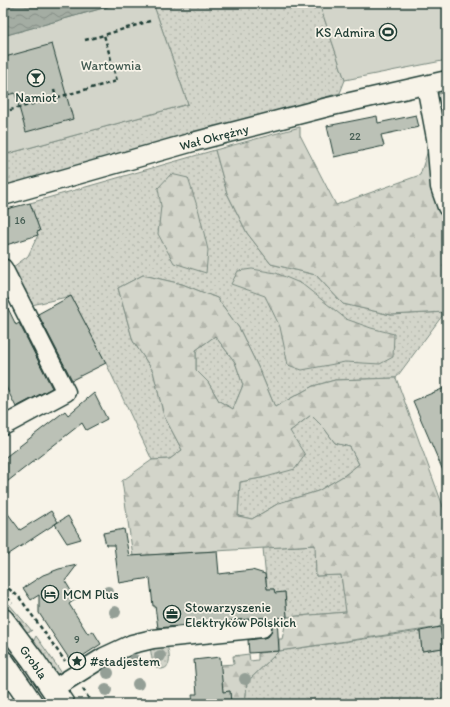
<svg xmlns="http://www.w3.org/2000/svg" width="450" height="707" font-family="Itim,sans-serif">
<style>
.grass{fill:url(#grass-dots);stroke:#79897f}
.forest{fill:url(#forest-firs);stroke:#79897f;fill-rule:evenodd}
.park{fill:#d3d5ca;stroke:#79897f}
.water{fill:url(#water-waves);stroke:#6f8077}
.building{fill:#bbc1b6;stroke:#1f3d34}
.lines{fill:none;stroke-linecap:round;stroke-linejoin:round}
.minor-casing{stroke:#1f3d34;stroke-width:21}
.major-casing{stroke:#1f3d34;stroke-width:25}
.path{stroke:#1f3d34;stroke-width:2.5;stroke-dasharray:4 3;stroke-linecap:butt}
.minor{stroke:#f7f3e8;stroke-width:18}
.major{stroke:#f7f3e8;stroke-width:22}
.tree{fill:#949f96}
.labels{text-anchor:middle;stroke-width:3.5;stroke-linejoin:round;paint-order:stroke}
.number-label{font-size:11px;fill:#465e54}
.poi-label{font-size:13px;fill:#1f3d34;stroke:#f7f3e8;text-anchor:start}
.park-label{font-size:13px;fill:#435b52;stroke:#f7f3e8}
.street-label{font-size:13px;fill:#1f3d34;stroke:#f7f3e8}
</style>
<defs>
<pattern id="grass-dots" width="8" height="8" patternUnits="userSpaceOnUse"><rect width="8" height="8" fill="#d3d5ca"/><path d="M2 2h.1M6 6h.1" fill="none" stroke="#b5b8ae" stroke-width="1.8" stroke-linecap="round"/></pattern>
<pattern id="forest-firs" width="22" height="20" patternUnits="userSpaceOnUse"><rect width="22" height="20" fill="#d3d5ca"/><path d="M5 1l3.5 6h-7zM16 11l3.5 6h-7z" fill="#b5b8ae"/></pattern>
<pattern id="water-waves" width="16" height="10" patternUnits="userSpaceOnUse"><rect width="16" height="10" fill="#a4ada3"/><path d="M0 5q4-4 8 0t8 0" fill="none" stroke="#858e86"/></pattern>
</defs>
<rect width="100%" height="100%" fill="#f7f3e8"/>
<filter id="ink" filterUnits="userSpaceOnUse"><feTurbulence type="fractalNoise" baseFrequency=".025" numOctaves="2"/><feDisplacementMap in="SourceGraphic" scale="8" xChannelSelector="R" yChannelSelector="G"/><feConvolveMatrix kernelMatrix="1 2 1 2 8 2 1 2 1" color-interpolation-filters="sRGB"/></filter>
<g filter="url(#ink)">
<path class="grass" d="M153 3H319L345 80 340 93 3 187V155L188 104Z
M447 92V138L436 94Z
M215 150 227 193 247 233 271 264 316 275 343 304 391 315 445 312 396 378 335 380 313 386 275 407 260 371 239 328 217 298 182 284 143 275 118 288 133 341 153 371 164 416 182 450 170 459 152 460 106 363 71 296 23 307 5 273 28 256 38 235 37 232 40 231 30 203Z
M215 336 235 362 243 385 233 409 219 401 208 382 196 370V350Z
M311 415 324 428 335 443 350 447 359 464 345 475 318 491 279 503 252 519 238 516 240 482 266 477 290 431Z
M316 545V576L341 575 347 612 287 617 285 592 275 593 274 589H267L263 548Z
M3 597 32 631 24 632 3 607Z
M447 599V704H245L247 682 279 651 420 631 422 651 443 648 440 627Z
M3 636 17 653 50 704H45L14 657 3 644Z
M36 636 64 676 54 673 33 642Z
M167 644C168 651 174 667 162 669 159 669 156 668 154 665 152 662 151 652 150 647Z"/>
<path class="forest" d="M300 127V135L336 205 420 175 430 144 431 189 446 226 447 233V309L445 312 391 315 343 304 316 275 271 264 247 233 227 193 215 150Z
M171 174 188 178 199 212 208 250 206 273 174 263 158 234 161 206 158 188Z
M252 269 276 273 302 284 346 319 371 328 394 334 393 357 380 364 345 362 302 370 288 365 280 327 265 296 231 284 238 271Z
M143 275 182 284 217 298 239 328 260 371 275 407 313 386 335 380 396 378 447 517V599L440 627 279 651 247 682 245 704H231L230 691 223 692 220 665 234 664 233 656 249 654 250 661 258 660V653L279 651V639H282L287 617 346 612 341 575 316 576 315 545 133 556 122 481 152 460 170 459 182 450 164 416 153 371 133 341 118 288ZM215 336 235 362 243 385 233 409 219 401 208 382 196 370V350ZM311 415 324 428 335 443 350 447 359 464 345 475 318 491 279 503 252 519 238 516 240 482 266 477 295 469 305 455 290 431Z"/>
<path class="park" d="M121 3H153L188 104 3 155V36Z
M319 3H447V60L345 80Z"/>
<path class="water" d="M3 3H121L3 36Z"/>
<path class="building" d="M52 44 73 119 26 132 15 93 3 96V70L8 69 5 57Z
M416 115 419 127 381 135 384 146 334 157 327 126 377 116 378 123Z
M30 203 40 231 37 232 38 235 3 246V210Z
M71 296 106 363 72 380 38 314Z
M3 298 16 325 19 323 52 388 16 407 3 381Z
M447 387V480L413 401Z
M94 393 107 419 86 430 82 423 3 485V459L65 411 68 415Z
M3 507 20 530 51 511 58 522 3 558Z
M68 516 81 539 67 543 55 524Z
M124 529 129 556 217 551 219 574 252 570 265 574 267 589H274L275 593 285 592 287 617 277 618 279 651 249 653 248 640 263 638 268 637 271 633 272 627 270 622 266 618H261L158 628 155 606H153L150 578 119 583 114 545H106L103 533Z
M77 565 65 581 76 599 69 604 88 634 93 631 101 644 72 663 39 613V595L31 600 23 588 43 575 59 569Z
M440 627 443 648 422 651 420 631Z
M220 657 223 692 230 691 231 704H193L192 694H197L194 660Z"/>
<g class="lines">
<defs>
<g id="minor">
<path d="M426 85 436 138 440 187 447 207"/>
<path id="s1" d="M3 196 193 142 328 107 447 80"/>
<path d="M3 268 66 392 3 426"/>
<path d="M53 689 104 657 132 644 153 639 262 628"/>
</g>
<g id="major">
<path id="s2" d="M3 620 33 660 63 704"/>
<path d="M3 662 32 704"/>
</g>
</defs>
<use href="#minor" class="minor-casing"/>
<use href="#major" class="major-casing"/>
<path class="path" d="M85 40 104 35
M54 90 56 98
M29 98 31 105
M3 112 117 81 104 35 150 21
M3 584 19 597 65 661
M3 592 12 603
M83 689 92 704"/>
<use href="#minor" class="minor"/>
<use href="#major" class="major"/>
</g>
<g class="tree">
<circle cx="108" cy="592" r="6"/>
<circle cx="115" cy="612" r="6"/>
<circle cx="160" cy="656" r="6"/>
<circle cx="134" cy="660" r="6"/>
<circle cx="108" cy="673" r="6"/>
<circle cx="245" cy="679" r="6"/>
<circle cx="138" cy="684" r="6"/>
<circle cx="106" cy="690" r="6"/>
</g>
</g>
<defs>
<symbol id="stadium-ring" viewBox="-11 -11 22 22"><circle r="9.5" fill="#f7f3e8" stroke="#1f3d34" stroke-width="1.5"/><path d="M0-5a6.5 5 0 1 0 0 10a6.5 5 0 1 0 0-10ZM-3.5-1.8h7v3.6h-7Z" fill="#1f3d34"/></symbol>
<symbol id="bar-ring" viewBox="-11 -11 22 22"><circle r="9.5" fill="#f7f3e8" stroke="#1f3d34" stroke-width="1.5"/><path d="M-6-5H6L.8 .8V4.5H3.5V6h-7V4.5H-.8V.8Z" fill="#1f3d34"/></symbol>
<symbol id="hotel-ring" viewBox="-11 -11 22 22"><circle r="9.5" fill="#f7f3e8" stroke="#1f3d34" stroke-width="1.5"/><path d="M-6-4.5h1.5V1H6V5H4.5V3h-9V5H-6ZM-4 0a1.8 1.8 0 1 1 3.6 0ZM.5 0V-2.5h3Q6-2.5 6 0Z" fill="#1f3d34"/></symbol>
<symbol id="office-ring" viewBox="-11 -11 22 22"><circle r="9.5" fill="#f7f3e8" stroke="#1f3d34" stroke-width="1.5"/><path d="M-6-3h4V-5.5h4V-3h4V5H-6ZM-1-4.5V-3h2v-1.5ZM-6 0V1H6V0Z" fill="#1f3d34"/></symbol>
<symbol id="sight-ring" viewBox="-11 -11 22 22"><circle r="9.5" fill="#f7f3e8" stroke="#1f3d34" stroke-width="1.5"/><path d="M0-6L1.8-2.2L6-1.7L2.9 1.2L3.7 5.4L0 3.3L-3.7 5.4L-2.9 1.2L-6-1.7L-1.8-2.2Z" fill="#1f3d34"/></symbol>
</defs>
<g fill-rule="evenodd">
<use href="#stadium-ring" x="378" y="22" width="20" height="20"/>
<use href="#bar-ring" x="26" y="68" width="20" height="20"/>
<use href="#hotel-ring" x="40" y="584" width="20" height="20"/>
<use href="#office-ring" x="162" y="604" width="20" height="20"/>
<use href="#sight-ring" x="67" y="651" width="20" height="20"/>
</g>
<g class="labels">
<g class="number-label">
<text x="355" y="140">22</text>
<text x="20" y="224">16</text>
<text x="77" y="643">9</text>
</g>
<g class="poi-label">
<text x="375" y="37" text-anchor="end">KS Admira</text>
<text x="36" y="102" text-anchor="middle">Namiot</text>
<text x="63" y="599">MCM Plus</text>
<text x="185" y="612">Stowarzyszenie<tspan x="185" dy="15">Elektryków Polskich</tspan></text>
<text x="90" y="666">#stadjestem</text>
</g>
<g class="park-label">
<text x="111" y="70">Wartownia</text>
</g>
<g class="street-label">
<text dy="5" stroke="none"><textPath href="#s1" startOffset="219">Wał Okrężny</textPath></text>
<text dy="5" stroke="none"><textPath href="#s2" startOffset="52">Grobla</textPath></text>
</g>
</g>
<rect width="450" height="707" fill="none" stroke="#f7f3e8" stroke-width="16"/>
<rect x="8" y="8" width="434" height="691" fill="none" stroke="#1f3d34" stroke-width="1.5" filter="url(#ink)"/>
</svg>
